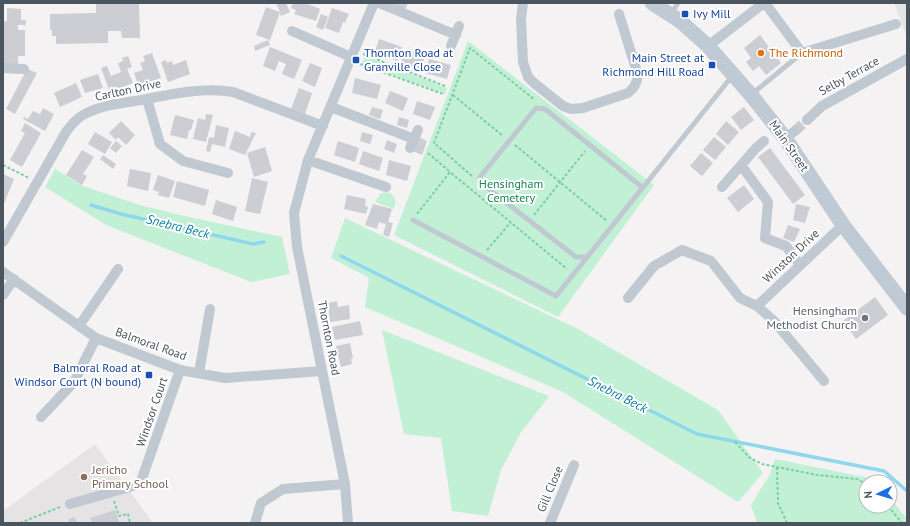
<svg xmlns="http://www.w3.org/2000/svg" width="910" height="526" font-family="'PT Sans',sans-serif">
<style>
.education{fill:#e5e3e4}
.green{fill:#c2f0d5}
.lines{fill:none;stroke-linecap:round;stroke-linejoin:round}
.stream{stroke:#90d7ed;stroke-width:3.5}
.building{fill:#ccced4}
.minor-tunnel{stroke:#cacbce;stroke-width:10;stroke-dasharray:10 5;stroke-linecap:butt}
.path{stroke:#7acfa7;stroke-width:2;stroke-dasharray:3 2;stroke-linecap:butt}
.service{stroke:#c0c9d1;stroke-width:5}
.minor{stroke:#c0c9d1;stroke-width:10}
.secondary{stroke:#c0cad5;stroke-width:15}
.transit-dot{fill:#1a4fb4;stroke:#fff;stroke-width:1.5}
.food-dot{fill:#e8710a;stroke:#fff;stroke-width:1.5}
.worship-dot{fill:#6b7280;stroke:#fff;stroke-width:1.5}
.education-dot{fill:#8d6e63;stroke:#fff;stroke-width:1.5}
.labels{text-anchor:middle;stroke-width:4;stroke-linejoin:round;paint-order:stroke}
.transit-label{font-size:12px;fill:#164399;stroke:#fff;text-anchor:start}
.food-label{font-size:12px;fill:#c56008;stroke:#fff;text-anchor:start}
.street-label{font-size:12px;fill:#4a5560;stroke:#fff}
.park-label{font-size:12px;fill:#188350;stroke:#fff}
.worship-label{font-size:12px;fill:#5b616d;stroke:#fff;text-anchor:end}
.education-label{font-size:12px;fill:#785e54;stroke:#fff;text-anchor:start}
.water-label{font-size:13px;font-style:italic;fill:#0d7ea0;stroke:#fff}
</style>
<rect width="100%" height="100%" fill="#f4f2f2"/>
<path class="education" d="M894 3H907V37Z
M95 444 153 523H3V511Z"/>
<path class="green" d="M468 41 654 185 558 317 394 235Z
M365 56 447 88 445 94 362 64Z
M55 169 83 186 140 205 180 215 282 237 290 274 251 282 106 225 45 187Z
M386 192C395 194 397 201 394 209L375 202 380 194Z
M345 218 578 329 718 410 763 473 738 502 563 392 365 307 369 278 331 258Z
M382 330 549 396 520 434 501 470 488 516 452 511 441 438 404 434Z
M775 459 874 479 877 482H866V506H890V498L907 519V523H757L751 505 770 474Z"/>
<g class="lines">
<path class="stream" d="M91 205 121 214 253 244 264 242
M341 256 697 434 884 471 907 491"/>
</g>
<path class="building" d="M96 3H139L140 38H122L121 31H108V43L56 44V36H52V30H50V14L96 13Z
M276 3H286L290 12 281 16 280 12 270 40 256 35 266 7 280 12Z
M293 3H305L320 9 316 21 294 14 296 10 291 8Z
M396 3H408L405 10 395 6Z
M7 8 21 9V20H26V25H18V30H25V56H18V66H4V21H7Z
M332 8 349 14 345 23 343 22 339 33 325 28Z
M321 14 328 17 323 30 316 27Z
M760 35 781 63 766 75 759 66 753 71 746 62 751 58 744 48Z
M379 39 402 47 397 61 375 52Z
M268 40 270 45 255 51 254 46Z
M270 47 302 60 294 79 282 74 286 64 279 61 275 71 263 66Z
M407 49 425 57 420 70 401 62Z
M152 53 161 78 139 87 134 73 143 70 140 63 145 61 143 56Z
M128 56 132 67 127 69 133 83 110 92 101 68 107 66 111 76 121 72 118 63 123 61 122 58Z
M429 59 451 65 447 79 425 73Z
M166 60 167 63 172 61 173 65 186 60 190 74 168 82 161 62Z
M310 63 322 68 315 87 302 81Z
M27 69 37 73 15 114 6 109Z
M98 74 103 88 85 93 80 80Z
M355 78 381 85 377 99 352 93Z
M76 83 82 97 60 107 54 93Z
M299 88 312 93 305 114 291 109Z
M390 91 408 98 403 111 385 103Z
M417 101 435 107 430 120 413 114Z
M372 107 383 110 380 119 369 115Z
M744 107 754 120 741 130 731 117Z
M43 108 54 114 45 131 23 119 24 117 28 119 33 111 40 114Z
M206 114 213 115 206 142 193 139 198 118 205 120Z
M175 115 194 120 191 130H189L187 139 170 135Z
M399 117 409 120 407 128 397 125Z
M121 121 135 135 126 145 118 137 116 140 109 133Z
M726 121 739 132 728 145 716 134Z
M25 123 41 133 22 167 10 160 25 133 21 131Z
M216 125 229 128 225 147 212 144 210 152 206 151 209 137 214 138Z
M235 131 250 137 251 132 256 133 245 155 229 149Z
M95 132 112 142 105 154 88 144Z
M362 132 373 135 370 144 360 141Z
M419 137 427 141 422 155 413 151Z
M714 137 726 147 715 160 703 150Z
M387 140 397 144 394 153 384 149Z
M116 141 122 146 116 153 110 148Z
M338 141 359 148 355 162 334 155Z
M265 147 272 171 254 177 247 153Z
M770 148 805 195 793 204 758 157Z
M82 150 94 157 83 174 87 176 82 185 66 175Z
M363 151 383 158 379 171 359 164Z
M701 153 713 163 702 176 690 166Z
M103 155 116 164 113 169 100 159Z
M389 160 411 166 407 181 386 175Z
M130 169 151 173 148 191 127 186Z
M3 174 14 179 3 206Z
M158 175 175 181 169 198 158 195 159 192 153 190Z
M252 178 268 182 260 214 245 211Z
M177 181 209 190 205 206 173 197Z
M744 185 754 199 738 212 727 198Z
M347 195 366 199 365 206 368 207 366 214 344 209Z
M216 200 237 207 233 221 212 214Z
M373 204 392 209 388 222 393 223 389 237 383 235 386 224 379 222 377 229 365 225Z
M796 204 810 207 805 223 793 220Z
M788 225 800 229 794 242 783 238Z
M875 297 888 315 856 339 843 321Z
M337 301 338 307 349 305 350 319 330 322 328 303Z
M360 321 363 335 335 340 332 327Z
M350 343 353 358 351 359 352 364 341 367 336 346Z
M115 510 119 523H92L90 518Z
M75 517 77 523H69L68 519Z"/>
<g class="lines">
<path class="minor-tunnel" d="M795 131 807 120"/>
<path class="path" d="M363 54 445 86
M360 64 443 94
M453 95 503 136
M515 145 607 221
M428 153 450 172
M3 165 29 178
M472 176 434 143 470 48 535 100
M417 214 450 172 567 269
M534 215 585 151
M487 250 511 222
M735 442 750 458 762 464 817 475 857 479 866 484
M777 467 778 503 787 523
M114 501 119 516 128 514 130 523
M888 506 902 523
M20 523 60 507"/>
<path class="service" d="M671 14 678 3
M752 94 802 53
M413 220 556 296 733 75
M587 257H576L481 183 480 177 536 108 545 109 643 188"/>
<path class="minor" d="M379 3 456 35
M523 3 521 19 523 62 528 77 534 83 563 106 571 109 583 108 628 93C634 88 637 84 638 75L619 14
M765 3 802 53 896 24
M292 31 351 57
M451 46 459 26
M708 46 764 3
M3 68 24 69
M147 99 160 144 183 161 228 173
M331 107 414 139
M807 120 822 106 907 59
M785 138 795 131
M410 148 418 130
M308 160 386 187
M741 165 768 202 765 238 786 246 800 265
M722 187 756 148 764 141
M3 242 66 132C71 125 76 119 83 115 101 105 122 103 142 100 171 94 204 87 233 92L323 126
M3 272 96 338 180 370 225 378 322 371
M3 295 14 279
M628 298 654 266 682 250 711 261 740 298 757 306 774 321 824 381
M757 306 843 225
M79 326 118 269
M199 373 210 309
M41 417 74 382 96 338
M70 504 140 484 180 370
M255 523 261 503 283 489 345 484
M348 523 345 484 297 247 294 213 308 160 374 3
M550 523 574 465"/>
<path class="secondary" d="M652 3 680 21 708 46 751 95 785 138 843 225 907 308"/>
</g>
<g class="transit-dot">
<rect x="681" y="10" width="8" height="8" rx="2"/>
<rect x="352" y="56" width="8" height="8" rx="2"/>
<rect x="708" y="61" width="8" height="8" rx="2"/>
<rect x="145" y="371" width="8" height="8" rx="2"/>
</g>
<circle class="food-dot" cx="761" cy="53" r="4"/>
<circle class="worship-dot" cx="865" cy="318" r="4"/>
<circle class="education-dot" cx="84" cy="477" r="4"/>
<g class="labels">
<g class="transit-label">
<text x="693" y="18">Ivy Mill</text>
<text x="364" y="57">Thornton Road at<tspan x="364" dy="14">Granville Close</tspan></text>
<text x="704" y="62" text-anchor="end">Main Street at<tspan x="704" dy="14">Richmond Hill Road</tspan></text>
<text x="141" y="372" text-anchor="end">Balmoral Road at<tspan x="141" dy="14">Windsor Court (N bound)</tspan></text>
</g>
<g class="food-label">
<text x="769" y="57">The Richmond</text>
</g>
<g class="street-label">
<text transform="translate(849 76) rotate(-29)" y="4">Selby Terrace</text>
<text transform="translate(128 90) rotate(-12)" y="4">Carlton Drive</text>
<text transform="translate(789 146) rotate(55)" y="4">Main Street</text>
<text transform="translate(791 256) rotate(-43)" y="4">Winston Drive</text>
<text transform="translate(329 338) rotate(79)" y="4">Thornton Road</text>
<text transform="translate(151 344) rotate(20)" y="4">Balmoral Road</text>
<text transform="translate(152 412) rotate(-71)" y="4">Windsor Court</text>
<text transform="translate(550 489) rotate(-67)" y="4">Gill Close</text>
</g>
<g class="park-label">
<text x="511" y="188">Hensingham<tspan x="511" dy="14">Cemetery</tspan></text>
</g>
<g class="worship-label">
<text x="857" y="315">Hensingham<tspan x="857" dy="14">Methodist Church</tspan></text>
</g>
<g class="education-label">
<text x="92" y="474">Jericho<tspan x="92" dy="14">Primary School</tspan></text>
</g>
<g class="water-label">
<text transform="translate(178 226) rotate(14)" y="5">Snebra Beck</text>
<text transform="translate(618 394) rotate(27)" y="5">Snebra Beck</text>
</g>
</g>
<rect width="910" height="526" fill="none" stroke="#4a5560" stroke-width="8"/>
<g transform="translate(878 494) rotate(265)"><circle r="19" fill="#ffffff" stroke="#b7bbbf"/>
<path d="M0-3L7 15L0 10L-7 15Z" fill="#1b6fe5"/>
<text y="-6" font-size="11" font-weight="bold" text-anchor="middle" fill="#4a5560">N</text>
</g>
</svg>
